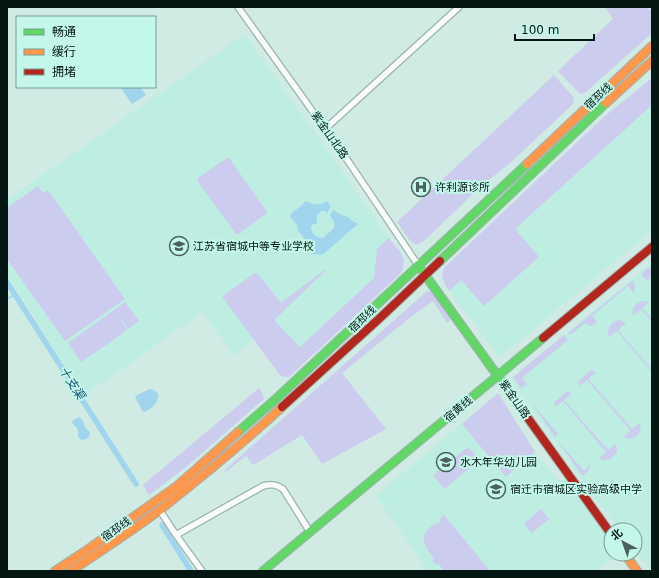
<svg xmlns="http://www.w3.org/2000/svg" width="659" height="578" font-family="'DejaVu Sans','Noto Sans SC',sans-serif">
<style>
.built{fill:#beede2}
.green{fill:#cbccee}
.water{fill:#a1d5ee}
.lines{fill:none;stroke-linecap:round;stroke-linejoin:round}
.stream{stroke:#a1d5ee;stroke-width:1.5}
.canal{stroke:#a1d5ee;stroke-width:5.5}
.street-casing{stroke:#9db3ae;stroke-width:8}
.fast-casing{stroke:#9db3ae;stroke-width:10}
.slow-casing{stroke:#9db3ae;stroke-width:10}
.jam-casing{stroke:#9db3ae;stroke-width:10}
.street{stroke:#f8fcfb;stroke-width:5.5}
.fast{stroke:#63d668;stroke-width:8}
.slow{stroke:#ff974d;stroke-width:8}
.jam{stroke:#b3261e;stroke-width:8}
.labels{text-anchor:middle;stroke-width:4;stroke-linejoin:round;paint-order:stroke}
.street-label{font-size:11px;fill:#041713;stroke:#c3f7ea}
.poi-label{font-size:11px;fill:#041713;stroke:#c3f7ea;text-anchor:start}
.water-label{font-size:12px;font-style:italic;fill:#175476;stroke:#c3f7ea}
</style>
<rect width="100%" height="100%" fill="#cfebe4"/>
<path class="built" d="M245 34 389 238 377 249 374 278 300 347 274 321 254 340 234 356 203 312 83 396 7 273V200Z
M652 105V230L500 357 449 291 515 229Z
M652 262V571H651L635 550V530H620L588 488 511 379Z
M498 393 540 459 559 481 567 478 611 540V554H616V555L598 571H428L376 496Z"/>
<path class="green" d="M605 7H647L652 13V33L586 92 582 94 579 93 558 71 613 19Z
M554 75 573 97 574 101 573 104 509 164 481 186 425 240C423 241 421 243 419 244 411 247 402 228 397 222Z
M652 78V105L515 229 539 257 484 306 461 280 449 291C444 283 440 277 444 268L605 116Z
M227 158H229L267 212V213L238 234H236L198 182V178Z
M38 186 43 193 48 190 125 299 65 341 7 259V208Z
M389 238C399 251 408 256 401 273L289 377H283L280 375 223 298V296L252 275 255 273 258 274 281 303 324 270 325 271 274 320 300 347 374 278 377 249Z
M649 267 652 270V277L647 281 641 274Z
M632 281C635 285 637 288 633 292L628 286 592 316 597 322 592 326H590L585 323 570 335 568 333Z
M427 291 433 292 449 313 450 321 447 323 433 301 412 316 342 373 386 429 322 464 302 435 253 465 246 456 224 473 226 469Z
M646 301 649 302 642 308 652 319V322L641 309 633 316C631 307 637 301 646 301Z
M125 302 139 321 128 329 114 310Z
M114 310 127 330 116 338 103 319 116 338 81 362 68 343Z
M619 320 626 323 618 330 652 370V372L617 331 609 337C606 329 611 322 619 320Z
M564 335 568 340 522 378 527 384 521 388 513 377Z
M590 371H593L596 372 588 379 632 429 640 423C643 434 633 442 623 437L631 431 587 380 580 386 578 382 579 381Z
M259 388 263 394 264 399 185 468 149 495 143 485Z
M566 392H568L572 393 564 400 608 450 615 444 617 450V452C613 458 606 463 599 458L606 452 563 401 555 407V402Z
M498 393 535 452 506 477 462 424Z
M533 405 558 434 555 437Z
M557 440 584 471 590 465C590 470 586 474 582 475Z
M468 447 479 460 444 489 433 475Z
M541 509 549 519 532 533 524 524Z
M444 515 490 571H444L438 563 436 565 432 560 434 558C431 554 426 549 425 544 420 533 431 524 441 522L439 519Z"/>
<path class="water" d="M120 87H140L146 95 132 104Z
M306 201C313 205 320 206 327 201L329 203V205L331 206 327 213 326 211H321L317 215V223L312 225 311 229C313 235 316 237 323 238 331 230 340 227 330 216L333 210 341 215 349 217 351 220 358 224 322 255H321L318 254 314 255 306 247 303 237 297 229V225L292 219 290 217C291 210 297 210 301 206 303 204 304 202 306 201Z
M150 389C167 392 154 410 143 412L135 397 137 395Z
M79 417 83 421 85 427 90 433 89 437C86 440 79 442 78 435 78 433 78 431 78 429L72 423 73 420Z"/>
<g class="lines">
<path class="stream" d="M7 299 15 294"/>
<path class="canal" d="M7 282 136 484
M162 525 191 571"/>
<defs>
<path id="street" d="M238 7 346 158 418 265
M325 129 459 7
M159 509 176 535 202 571
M176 535 263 486C271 484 276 484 283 489L310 532"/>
<path id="fast" d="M440 261 606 103
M418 265 525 414
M238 432 277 398 527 164
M263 571 543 338"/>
<path id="slow" d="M606 103 652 61
M527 164 652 46
M625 554 637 571
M55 571 84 552 177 486 238 432
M71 571C101 551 132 531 161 509 202 477 243 443 282 407"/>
<path id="jam" d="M543 338 652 247
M282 407 381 317 440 261
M525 414 611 534"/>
</defs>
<use href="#street" class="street-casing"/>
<use href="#fast" class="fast-casing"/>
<use href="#slow" class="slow-casing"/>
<use href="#jam" class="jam-casing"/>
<use href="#street" class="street"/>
<use href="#fast" class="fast"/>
<use href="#slow" class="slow"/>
<use href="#jam" class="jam"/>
</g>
<defs>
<symbol id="hospital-ring" viewBox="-11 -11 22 22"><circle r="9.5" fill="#c3f7ea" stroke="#4b615c" stroke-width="1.5"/><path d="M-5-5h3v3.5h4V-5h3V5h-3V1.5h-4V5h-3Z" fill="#4b615c"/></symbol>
<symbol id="school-ring" viewBox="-11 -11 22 22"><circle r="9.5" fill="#c3f7ea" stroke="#4b615c" stroke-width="1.5"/><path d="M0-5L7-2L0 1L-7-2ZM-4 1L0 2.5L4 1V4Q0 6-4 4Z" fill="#4b615c"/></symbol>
</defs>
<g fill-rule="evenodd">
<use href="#hospital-ring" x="410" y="176" width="22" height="22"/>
<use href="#school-ring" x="168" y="235" width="22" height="22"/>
<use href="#school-ring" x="435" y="451" width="22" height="22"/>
<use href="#school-ring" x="485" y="478" width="22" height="22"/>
</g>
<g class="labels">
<g class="street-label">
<text transform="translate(598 96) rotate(-43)" y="4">宿邳线</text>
<text transform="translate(330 135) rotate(55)" y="4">紫金山北路</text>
<text transform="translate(362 319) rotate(-44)" y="4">宿邳线</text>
<text transform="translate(515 399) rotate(55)" y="4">紫金山路</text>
<text transform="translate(458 409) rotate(-40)" y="4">宿黄线</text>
<text transform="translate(116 529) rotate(-35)" y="4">宿邳线</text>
</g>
<g class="poi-label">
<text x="435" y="191">许利源诊所</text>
<text x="193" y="250">江苏省宿城中等专业学校</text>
<text x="460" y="466">水木年华幼儿园</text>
<text x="510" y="493">宿迁市宿城区实验高级中学</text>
</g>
<g class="water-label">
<text transform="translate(72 383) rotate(57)" y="4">十支渠</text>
</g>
</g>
<rect width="659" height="578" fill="none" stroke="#041713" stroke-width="16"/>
<rect x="16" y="16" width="140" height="72" fill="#c3f7ea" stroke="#779d94"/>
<rect x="24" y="29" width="20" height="6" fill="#63d668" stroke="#779d94"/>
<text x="52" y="36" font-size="12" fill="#041713">畅通</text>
<rect x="24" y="49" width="20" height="6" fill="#ff974d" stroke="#779d94"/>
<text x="52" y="56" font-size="12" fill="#041713">缓行</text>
<rect x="24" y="69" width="20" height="6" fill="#b3261e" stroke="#779d94"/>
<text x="52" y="76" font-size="12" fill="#041713">拥堵</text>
<g transform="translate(623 542) rotate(319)"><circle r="19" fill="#c3f7ea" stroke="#779d94"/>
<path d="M0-3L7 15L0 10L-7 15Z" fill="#4b615c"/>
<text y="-6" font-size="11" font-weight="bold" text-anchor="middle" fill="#041713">北</text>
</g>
<path d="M515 34v6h79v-6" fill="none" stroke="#041713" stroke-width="2"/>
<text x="521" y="34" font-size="12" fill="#041713" stroke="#c3f7ea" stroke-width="3" paint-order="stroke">100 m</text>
</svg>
